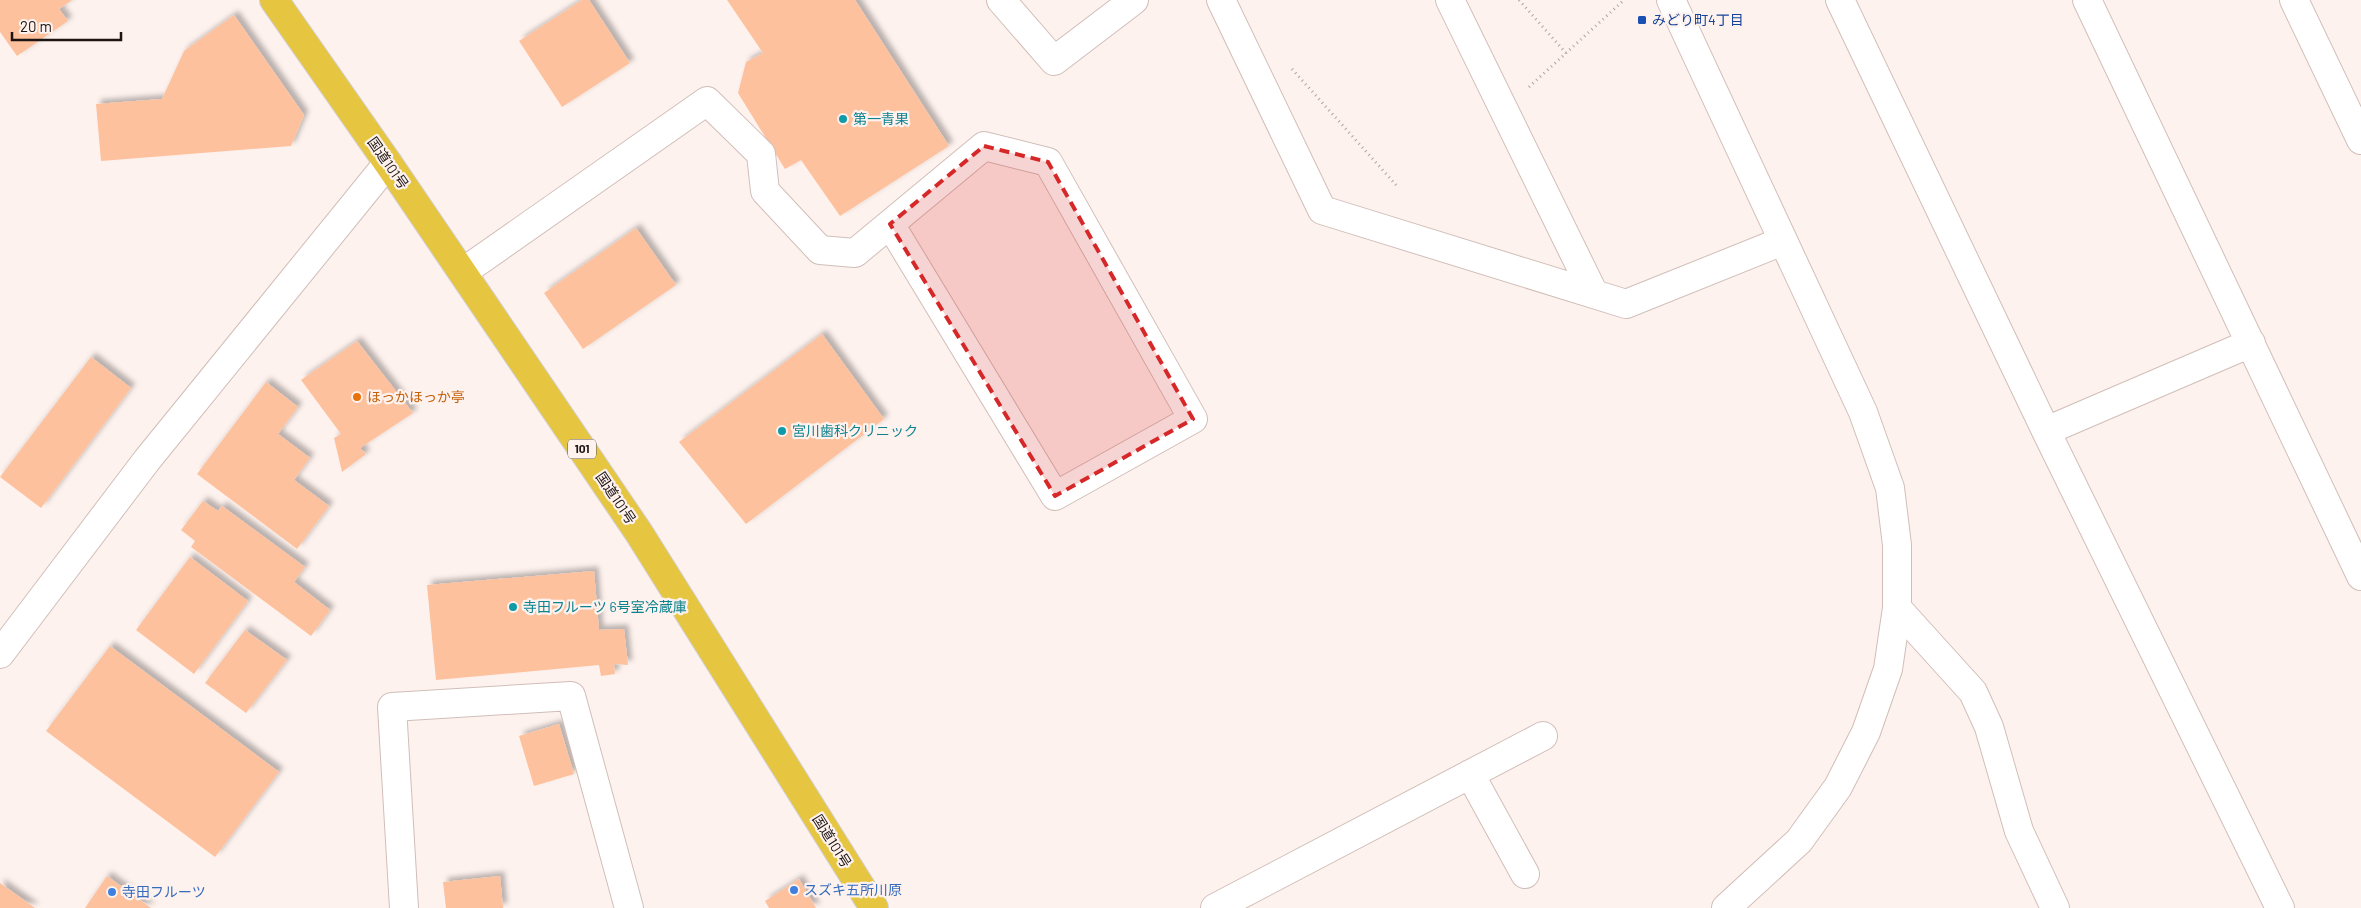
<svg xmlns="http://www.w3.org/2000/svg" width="2361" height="908" font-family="Barlow,'Noto Sans JP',sans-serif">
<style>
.building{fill:#fec19d;filter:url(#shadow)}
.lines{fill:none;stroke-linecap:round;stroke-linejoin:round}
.street-casing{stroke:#d1beb8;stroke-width:30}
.secondary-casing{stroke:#d1beb8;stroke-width:30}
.highway-casing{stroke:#d2d0d0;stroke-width:30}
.path{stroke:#afa5a1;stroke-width:3;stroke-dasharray:1 4;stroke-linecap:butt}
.street{stroke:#fff;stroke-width:28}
.secondary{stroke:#fff;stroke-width:28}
.highway{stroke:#e6c541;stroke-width:28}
.marked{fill:#d62828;fill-opacity:0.2;stroke:#d62828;stroke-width:4;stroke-dasharray:10 6;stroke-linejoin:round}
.transit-dot{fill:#1a4fb4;stroke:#fef2ee;stroke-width:2}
.culture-dot{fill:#0f9aa8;stroke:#fef2ee;stroke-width:2}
.food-dot{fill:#e8710a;stroke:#fef2ee;stroke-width:2}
.shop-dot{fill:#3f7fe0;stroke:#fef2ee;stroke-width:2}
.labels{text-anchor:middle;stroke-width:4.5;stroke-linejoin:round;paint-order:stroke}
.shield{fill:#fef2ee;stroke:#605755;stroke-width:1}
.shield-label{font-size:12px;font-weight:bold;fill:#1c1513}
.transit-label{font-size:14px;fill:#164399;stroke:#fef2ee;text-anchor:start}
.culture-label{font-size:14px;fill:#0d838f;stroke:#fef2ee;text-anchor:start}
.street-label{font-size:14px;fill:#1c1513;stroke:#fef2ee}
.food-label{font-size:14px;fill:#c56008;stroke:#fef2ee;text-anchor:start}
.shop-label{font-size:14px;fill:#366cbe;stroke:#fef2ee;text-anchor:start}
</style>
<defs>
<filter id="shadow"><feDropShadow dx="4.5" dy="-4.5" stdDeviation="2.5" flood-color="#0004"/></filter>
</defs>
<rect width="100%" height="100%" fill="#fef2ee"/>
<path class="building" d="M0 0H72L59 9 68 21 17 56 0 32Z
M582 0H589L630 63 562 107 519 41Z
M727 0H855L949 146 840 216 801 160 785 169 738 93 746 62 763 53Z
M234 15 304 115 291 146 101 161 96 104 162 99 184 51Z
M636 228 676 285 583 349 544 293Z
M822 334 884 419 746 524 679 442Z
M357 341 413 413 360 448 366 454 342 472 334 438 341 434 301 380Z
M91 357 131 388 41 508 0 477Z
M266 382 298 407 278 434 310 458 294 480 329 506 297 549 197 474Z
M203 501 218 511 222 506 305 567 294 582 330 610 311 636 191 547 195 541 181 530Z
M190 557 248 601 194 674 136 630Z
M594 571 599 630 624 629 628 665 614 664 615 674 601 676 599 665 436 680 427 585Z
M245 630 287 660 246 713 205 683Z
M110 646 279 772 215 857 46 731Z
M559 724 574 774 534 786 519 736Z
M107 876 151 908H85Z
M500 876 503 908H446L443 882Z
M799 879 816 908H769L765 901Z
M0 883 35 908H0Z"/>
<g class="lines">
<defs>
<path id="street" d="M1001 0 1054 61 1134 0
M1221 0 1322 210 1626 304 1783 241
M1450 0 1594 294
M1840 0 2046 431 2280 908
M2087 0 2361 576
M2294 0 2361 140
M463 272 707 101 761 154 765 191 820 250 855 253 984 146 1048 162 1193 419 1055 496 890 224
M2046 431 2251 343
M1897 608 1973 692 1989 727 2019 831 2055 908
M0 654 147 460 388 163
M1470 774 1525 874
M404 908 392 707 571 696 629 908
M1215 908 1543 736"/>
<path id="secondary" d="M1671 0 1863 412 1890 488 1897 545V608L1888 669 1866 732 1838 787 1799 841 1726 908"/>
<path id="highway" d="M274 0 388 163 639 533 874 908"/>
</defs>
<use href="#street" class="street-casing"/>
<use href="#secondary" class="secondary-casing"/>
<use href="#highway" class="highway-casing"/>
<path class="path" d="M1519 0 1566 53
M1292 69 1397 186
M1529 87 1624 0"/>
<use href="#street" class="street"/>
<use href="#secondary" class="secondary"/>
<use href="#highway" class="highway"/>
</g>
<path class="marked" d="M984 146 1048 162 1193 419 1055 496 890 224Z"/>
<rect class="transit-dot" x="1637" y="15" width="10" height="10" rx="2.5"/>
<g class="culture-dot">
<circle cx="843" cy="119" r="5"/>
<circle cx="782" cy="431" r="5"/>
<circle cx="513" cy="607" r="5"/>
</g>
<circle class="food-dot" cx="357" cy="397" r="5"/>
<g class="shop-dot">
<circle cx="794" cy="890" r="5"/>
<circle cx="112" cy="892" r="5"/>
</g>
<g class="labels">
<rect class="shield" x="568" y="439.5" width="28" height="19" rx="4"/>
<g class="shield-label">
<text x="582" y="453">101</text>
</g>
<g class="transit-label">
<text x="1652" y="25">みどり町4丁目</text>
</g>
<g class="culture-label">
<text x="853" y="124">第一青果</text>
<text x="792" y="436">宮川歯科クリニック</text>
<text x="523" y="612">寺田フルーツ 6号室冷蔵庫</text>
</g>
<g class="street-label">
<text transform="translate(388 163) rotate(55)" y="5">国道101号</text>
<text transform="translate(616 498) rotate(56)" y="5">国道101号</text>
<text transform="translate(832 841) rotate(58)" y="5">国道101号</text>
</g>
<g class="food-label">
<text x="367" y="402">ほっかほっか亭</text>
</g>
<g class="shop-label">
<text x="804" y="895">スズキ五所川原</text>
<text x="122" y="897">寺田フルーツ</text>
</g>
</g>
<path d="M12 32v8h109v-8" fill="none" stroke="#1c1513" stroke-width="2.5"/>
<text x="20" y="32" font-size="15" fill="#1c1513" stroke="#fef2ee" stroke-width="4" paint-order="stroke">20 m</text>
</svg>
